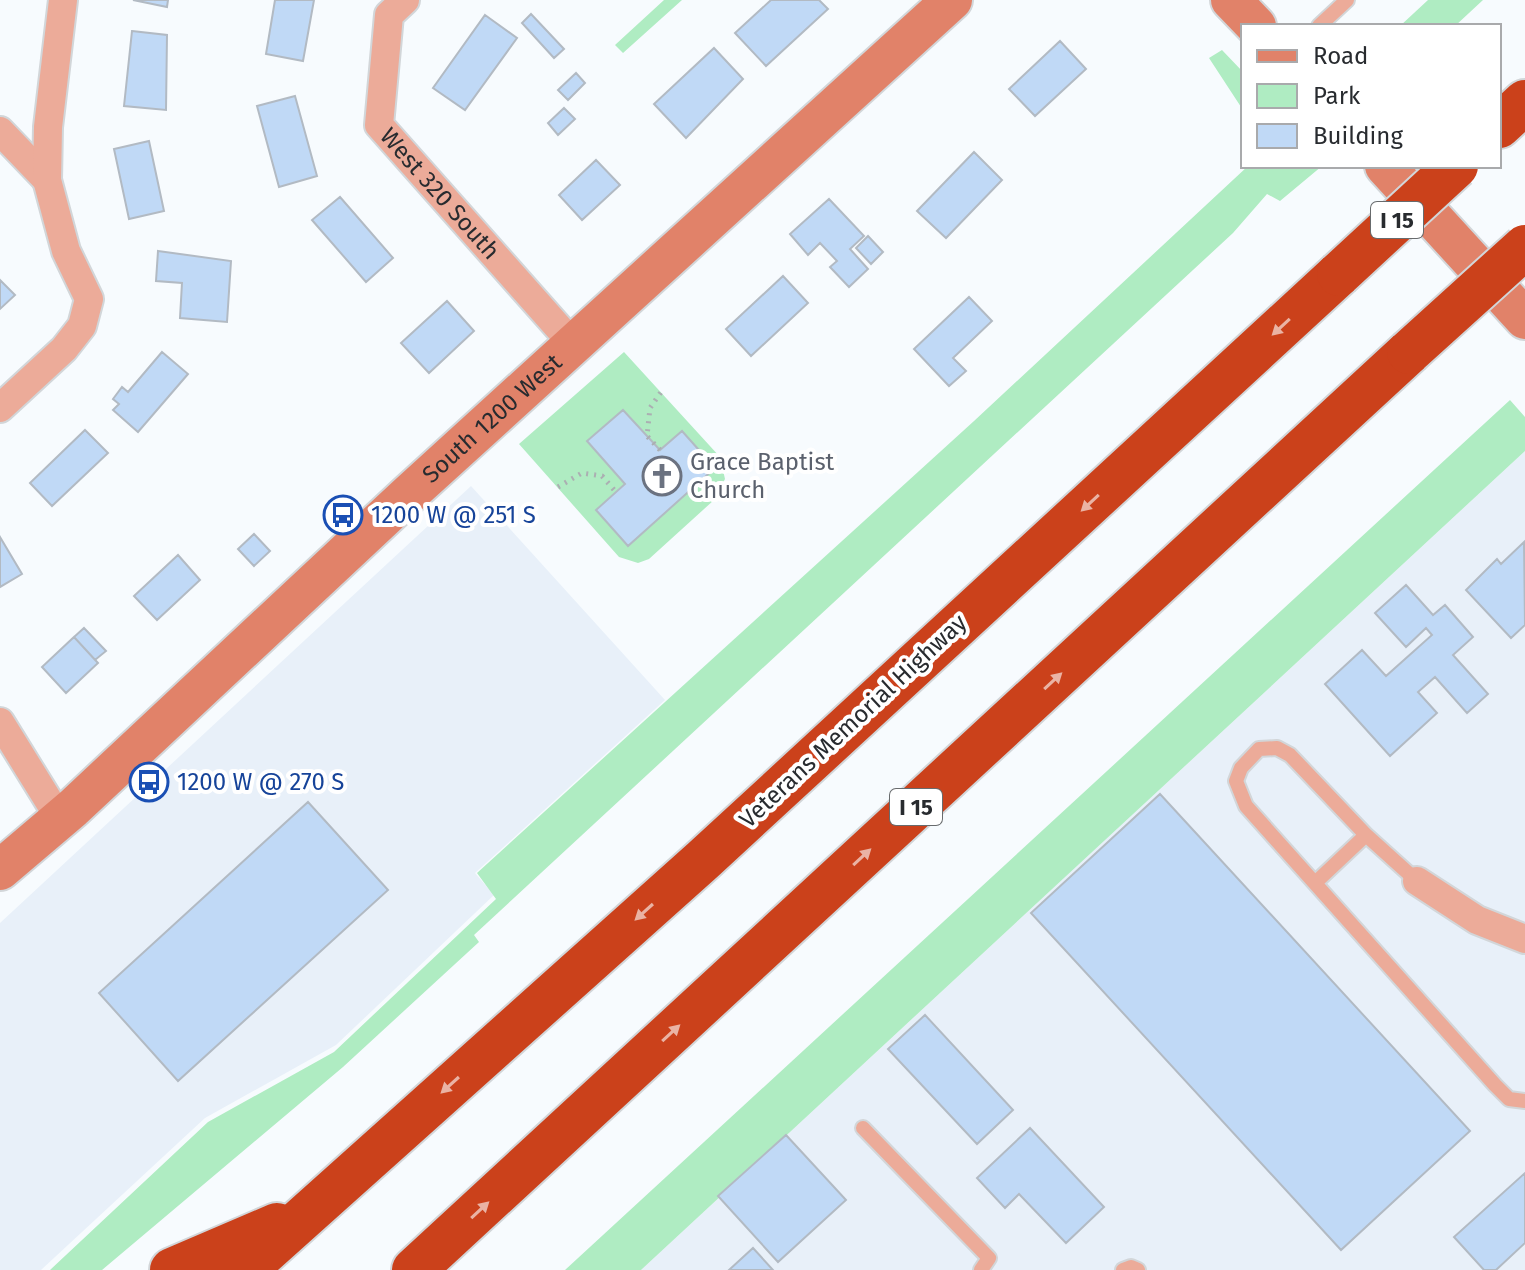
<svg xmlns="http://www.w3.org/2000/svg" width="1525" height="1270" font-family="'Fira Sans',sans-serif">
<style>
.built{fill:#e8f0f9}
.green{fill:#afecc2}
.building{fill:#c0d9f6;stroke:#b2bac3;stroke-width:2}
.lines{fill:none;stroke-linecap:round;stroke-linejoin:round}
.lane-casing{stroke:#d2d6d9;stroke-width:18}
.street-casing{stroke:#d2d6d9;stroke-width:32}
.secondary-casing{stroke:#d2d6d9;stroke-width:44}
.highway-casing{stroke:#d2d6d9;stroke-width:48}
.path{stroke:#abafb2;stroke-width:5;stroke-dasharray:2 6;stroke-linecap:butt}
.lane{stroke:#ecab99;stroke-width:14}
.street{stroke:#ecab99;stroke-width:28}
.secondary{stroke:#e18269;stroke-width:40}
.highway{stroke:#cb411b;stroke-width:44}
.highway-bridge-casing{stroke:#d2d6d9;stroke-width:48;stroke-linecap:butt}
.highway-bridge{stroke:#cb411b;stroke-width:44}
.oneway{fill:#eab3a4}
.labels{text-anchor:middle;stroke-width:8;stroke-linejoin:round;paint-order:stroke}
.shield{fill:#fff;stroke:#686b6d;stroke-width:2}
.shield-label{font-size:22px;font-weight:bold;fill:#282b2f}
.street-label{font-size:24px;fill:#282b2f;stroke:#fff}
.worship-label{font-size:24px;fill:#5b616d;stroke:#fff;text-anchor:start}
.transit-label{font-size:24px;fill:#164399;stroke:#fff;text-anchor:start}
</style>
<rect width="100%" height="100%" fill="#f7fbfe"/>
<path class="built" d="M1525 451V1270H641Z
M471 486 665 700 475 873 494 895 336 1045 205 1118 41 1270H0V923Z"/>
<path class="green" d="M664 0H682L623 53 615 45Z
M1428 0H1483L1455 26H1400Z
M1222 50 1243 72V110L1209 58Z
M1248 166H1322L1280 201 1267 194 1233 233 474 935 479 942 343 1067 102 1270H50L208 1122 334 1052 496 899 477 873 974 421Z
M624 352 720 457 725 479 714 500 649 559 638 563 619 557 519 444Z
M1510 400 1525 417V451L641 1270H565Z"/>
<path class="building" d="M133 0H168L167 7Z
M275 0H314L303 61 266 54Z
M771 0H819L828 9 766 66 735 33Z
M531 14 564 49 554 58 522 23Z
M485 15 517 38 465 110 433 88Z
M132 31 167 35 166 110 124 106Z
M1060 41 1086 69 1035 116 1009 89Z
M714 48 743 79 686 138 654 104Z
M576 73 585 83 568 100 558 90Z
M295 96 317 176 279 187 257 106Z
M564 108 575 119 558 135 548 123Z
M149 141 164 211 129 219 114 149Z
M974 152 1002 180 946 238 917 211Z
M596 160 620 185 582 220 559 195Z
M340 197 393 258 366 282 312 220Z
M829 199 864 236 850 249 868 269 849 287 830 267 837 261 820 243 808 255 790 234Z
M868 236 883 252 871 264 856 248Z
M158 251 231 261 227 322 180 318 182 283 156 281Z
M783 276 808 303 751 356 726 329Z
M0 280 15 295 0 309Z
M969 297 992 321 953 358 966 371 949 386 914 349Z
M447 301 474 331 429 373 401 343Z
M162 352 188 374 138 432 113 410 119 404 113 399 122 387 128 392Z
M623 410 660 450 682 431 715 468 628 546 596 510 625 484 587 441Z
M85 430 108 453 52 506 30 483Z
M254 534 270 551 254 566 238 549Z
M0 537 22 574 0 587Z
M1524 542 1525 625 1511 638 1466 590 1497 559 1501 564Z
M178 555 200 580 157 620 134 596Z
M1406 585 1433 615 1445 605 1473 637 1453 655 1488 694 1467 713 1435 677 1418 692 1437 713 1390 756 1325 684 1362 650 1386 676 1432 635 1426 628 1406 647 1375 613Z
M84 628 106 651 95 660 74 637Z
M74 637 98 663 66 693 42 667Z
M1160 794 1470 1131 1341 1250 1031 913Z
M308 802 388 890 178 1081 99 993Z
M925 1015 1013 1110 977 1144 888 1049Z
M1030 1128 1104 1207 1066 1243 1019 1194 1005 1208 977 1178Z
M786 1135 846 1200 778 1262 718 1196Z
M1525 1173V1243L1496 1270H1484L1454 1237Z
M753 1248 773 1270H729Z"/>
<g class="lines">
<defs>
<path id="lane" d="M1319 26 1347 0
M1417 881 1366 835 1290 755 1277 748 1259 749 1241 768 1236 781 1246 806 1495 1085 1509 1099 1525 1101
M1315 883 1366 835
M863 1128 989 1258 981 1270
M1123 1270 1131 1267 1138 1270"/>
<g id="street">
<path id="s1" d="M405 0 389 15 379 125 573 344"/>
<path d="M0 131 47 180"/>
<path d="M0 408 64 349 82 326 89 299 66 251 47 180 48 127 63 0"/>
<path d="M0 722 60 819"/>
<path d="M1417 881 1477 920 1525 939"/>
</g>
<g id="secondary">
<path d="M1231 0 1256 26"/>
<path d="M1385 166 1525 319"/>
<path id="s2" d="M0 870 73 808 409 494 952 0"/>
</g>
<path id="highway" d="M1499 126 1525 102
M172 1270 277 1225
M245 1270 703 860 1339 274
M414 1270 1409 352"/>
</defs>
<use href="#lane" class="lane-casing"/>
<use href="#street" class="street-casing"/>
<use href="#secondary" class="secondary-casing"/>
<use href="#highway" class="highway-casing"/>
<path class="path" d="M660 450 647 436 650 408 661 392
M558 487 582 473 602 476 616 492"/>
<use href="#lane" class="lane"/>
<use href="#street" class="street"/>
<use href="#secondary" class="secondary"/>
<use href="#highway" class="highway"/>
<defs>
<path id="highway-bridge" d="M1339 274 1456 166
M1409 352 1525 247"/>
</defs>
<use href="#highway-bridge" class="highway-bridge-casing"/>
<use href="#highway-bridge" class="highway-bridge"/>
</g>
<defs><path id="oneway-solid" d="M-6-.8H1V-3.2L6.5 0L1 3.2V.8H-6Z" transform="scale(2)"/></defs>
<g class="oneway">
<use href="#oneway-solid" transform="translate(1281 327) rotate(137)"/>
<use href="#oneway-solid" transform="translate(1090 503) rotate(137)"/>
<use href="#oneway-solid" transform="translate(1053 681) rotate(-43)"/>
<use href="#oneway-solid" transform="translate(862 857) rotate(-43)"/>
<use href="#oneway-solid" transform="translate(644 912) rotate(138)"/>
<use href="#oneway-solid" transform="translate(671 1033) rotate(-43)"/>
<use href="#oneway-solid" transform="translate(450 1085) rotate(138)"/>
<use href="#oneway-solid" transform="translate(480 1210) rotate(-43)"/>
</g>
<defs>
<symbol id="church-ring" viewBox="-11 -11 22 22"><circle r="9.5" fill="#fff" stroke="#6b7280" stroke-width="1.5"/><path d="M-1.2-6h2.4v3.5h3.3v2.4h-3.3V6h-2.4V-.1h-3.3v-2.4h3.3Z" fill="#6b7280"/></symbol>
<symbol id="bus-ring" viewBox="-11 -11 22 22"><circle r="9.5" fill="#fff" stroke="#1a4fb4" stroke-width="1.5"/><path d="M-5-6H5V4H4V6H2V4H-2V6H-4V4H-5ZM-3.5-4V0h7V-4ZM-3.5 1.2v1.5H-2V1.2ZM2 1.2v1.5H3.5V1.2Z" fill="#1a4fb4"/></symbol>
</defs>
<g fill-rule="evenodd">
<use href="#church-ring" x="640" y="454" width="44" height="44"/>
<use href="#bus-ring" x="321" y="493" width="44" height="44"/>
<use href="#bus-ring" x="127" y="760" width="44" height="44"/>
</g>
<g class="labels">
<g class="shield">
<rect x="1371" y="202" width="52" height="36" rx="6"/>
<rect x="890" y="789" width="52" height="36" rx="6"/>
</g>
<g class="shield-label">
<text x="1397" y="228">I 15</text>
<text x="916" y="815">I 15</text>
</g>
<g class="street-label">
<text dy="8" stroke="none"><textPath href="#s1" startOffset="224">West 320 South</textPath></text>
<text dy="8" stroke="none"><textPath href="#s2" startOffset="668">South 1200 West</textPath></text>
<text transform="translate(853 721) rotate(-43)" y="8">Veterans Memorial Highway</text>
</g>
<g class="worship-label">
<text x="690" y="470">Grace Baptist<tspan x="690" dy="28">Church</tspan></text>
</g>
<g class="transit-label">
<text x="371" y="523">1200 W @ 251 S</text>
<text x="177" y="790">1200 W @ 270 S</text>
</g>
</g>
<rect x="1241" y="24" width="260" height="144" fill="#ffffff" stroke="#a9aaac" stroke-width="2"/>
<rect x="1257" y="50" width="40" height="12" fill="#e18269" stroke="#a9aaac" stroke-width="2"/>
<text x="1313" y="64" font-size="24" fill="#282b2f">Road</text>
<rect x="1257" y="84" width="40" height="24" fill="#afecc2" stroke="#a9aaac" stroke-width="2"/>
<text x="1313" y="104" font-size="24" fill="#282b2f">Park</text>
<rect x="1257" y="124" width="40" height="24" fill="#c0d9f6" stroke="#a9aaac" stroke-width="2"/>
<text x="1313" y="144" font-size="24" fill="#282b2f">Building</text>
</svg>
